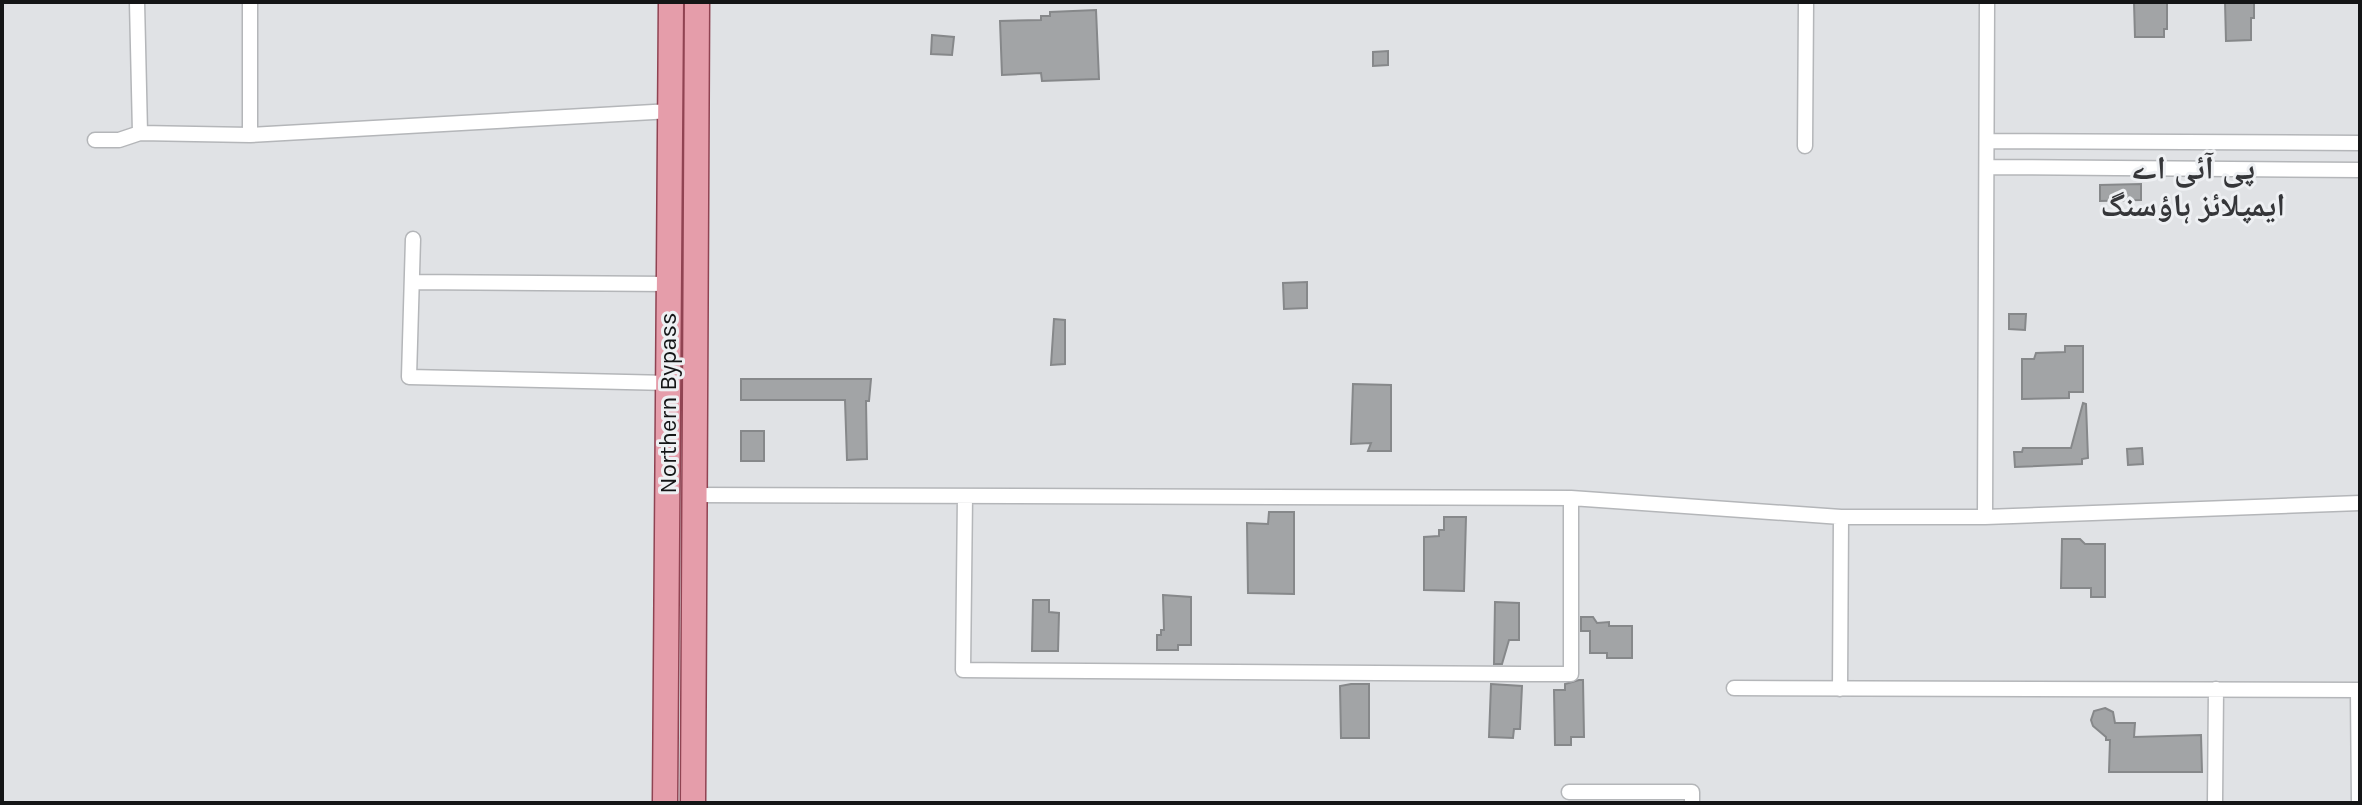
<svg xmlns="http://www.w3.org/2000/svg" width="2362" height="805" font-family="Karla,'Noto Naskh Arabic',sans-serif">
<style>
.building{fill:#a2a4a6;stroke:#86888a;stroke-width:2}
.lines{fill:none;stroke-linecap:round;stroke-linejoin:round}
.minor-casing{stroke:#b4b6b9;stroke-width:17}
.primary-casing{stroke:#904352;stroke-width:27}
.minor{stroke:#fff;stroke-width:14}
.primary{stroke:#e59daa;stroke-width:24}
.labels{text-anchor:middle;stroke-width:6;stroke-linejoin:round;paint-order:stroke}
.street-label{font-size:24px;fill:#141516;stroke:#eef0f3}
.district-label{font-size:32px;font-weight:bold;fill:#353639;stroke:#eef0f3}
</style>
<rect width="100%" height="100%" fill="#e0e2e5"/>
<path class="building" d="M2134 2H2167V29H2164V37H2135Z
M2225 2H2254V18H2251V40L2226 41Z
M1096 10 1099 79 1042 81 1041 73 1002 75 1000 21 1041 20V16H1050V12Z
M932 35 954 37 952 55 931 54Z
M1388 51V65L1373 66V52Z
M2141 184V200L2100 201V185Z
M1307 282V308L1284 309 1283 283Z
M2009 314H2026L2025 330 2009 329Z
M1054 319 1065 320V364L1051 365Z
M2065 346H2083V392H2069V398L2022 399V359H2034L2036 353 2065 352Z
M741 379H871L869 401H866L867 459 847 460 845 400H741Z
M1353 384 1391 385V451H1368L1371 443 1351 444Z
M2083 403 2086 404 2088 458 2082 459V464L2015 467 2014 452H2022L2023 448H2071Z
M741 431H764V461H741Z
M2142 448 2143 464 2128 465 2127 449Z
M1269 512H1294V594L1248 593 1247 523 1268 524Z
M1444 517H1466L1464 591 1424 590V537L1439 536V530H1444Z
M2062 539H2080L2085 544H2105V597H2091V588H2061Z
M1163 595 1191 597V645H1178V650H1157V635H1161V630H1164Z
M1033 600H1049V612L1059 613 1058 651H1032Z
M1495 602 1519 603V640H1509L1502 664H1494Z
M1581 617H1593L1597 623 1609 622V626H1632V658H1607V653H1590V631H1581Z
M1579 680H1583L1584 737H1571V745H1555L1554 690H1565V684Z
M1351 684H1369V738H1341L1340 686Z
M1491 684 1522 686 1520 729H1514L1513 738 1489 737Z
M2105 708 2113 712 2115 723H2135L2134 737 2201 735 2202 772H2109L2110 740H2106V737L2093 726 2091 720 2094 711Z"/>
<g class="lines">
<defs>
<path id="minor" d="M137 2 140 133
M250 2V135
M95 140H119L140 133 250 135 671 111
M1988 141 2360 143
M1805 146 1806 2
M1988 167 2360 170
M413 239 409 377 669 383
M412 282 669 284
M694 495 1571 498 1841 517H1985L2360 503
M965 496 963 670 1522 674H1571V498
M1985 517 1987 2
M1734 688 2360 690
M1840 689 1841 517
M2358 690 2359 803
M1569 792H1692V803
M2215 803 2216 689"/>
<path id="primary" d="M665 803 671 2
M693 803 697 2"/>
</defs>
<use href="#minor" class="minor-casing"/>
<use href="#primary" class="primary-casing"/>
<use href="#minor" class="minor"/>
<use href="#primary" class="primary"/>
</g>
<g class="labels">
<g class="street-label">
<text transform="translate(668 403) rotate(-90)" y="8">Northern Bypass</text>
</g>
<g class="district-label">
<text x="2193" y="179">پی آئی اے<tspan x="2193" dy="37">ایمپلائز ہاؤسنگ</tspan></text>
</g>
</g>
<rect width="2362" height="805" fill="none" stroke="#141516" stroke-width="8"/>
</svg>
